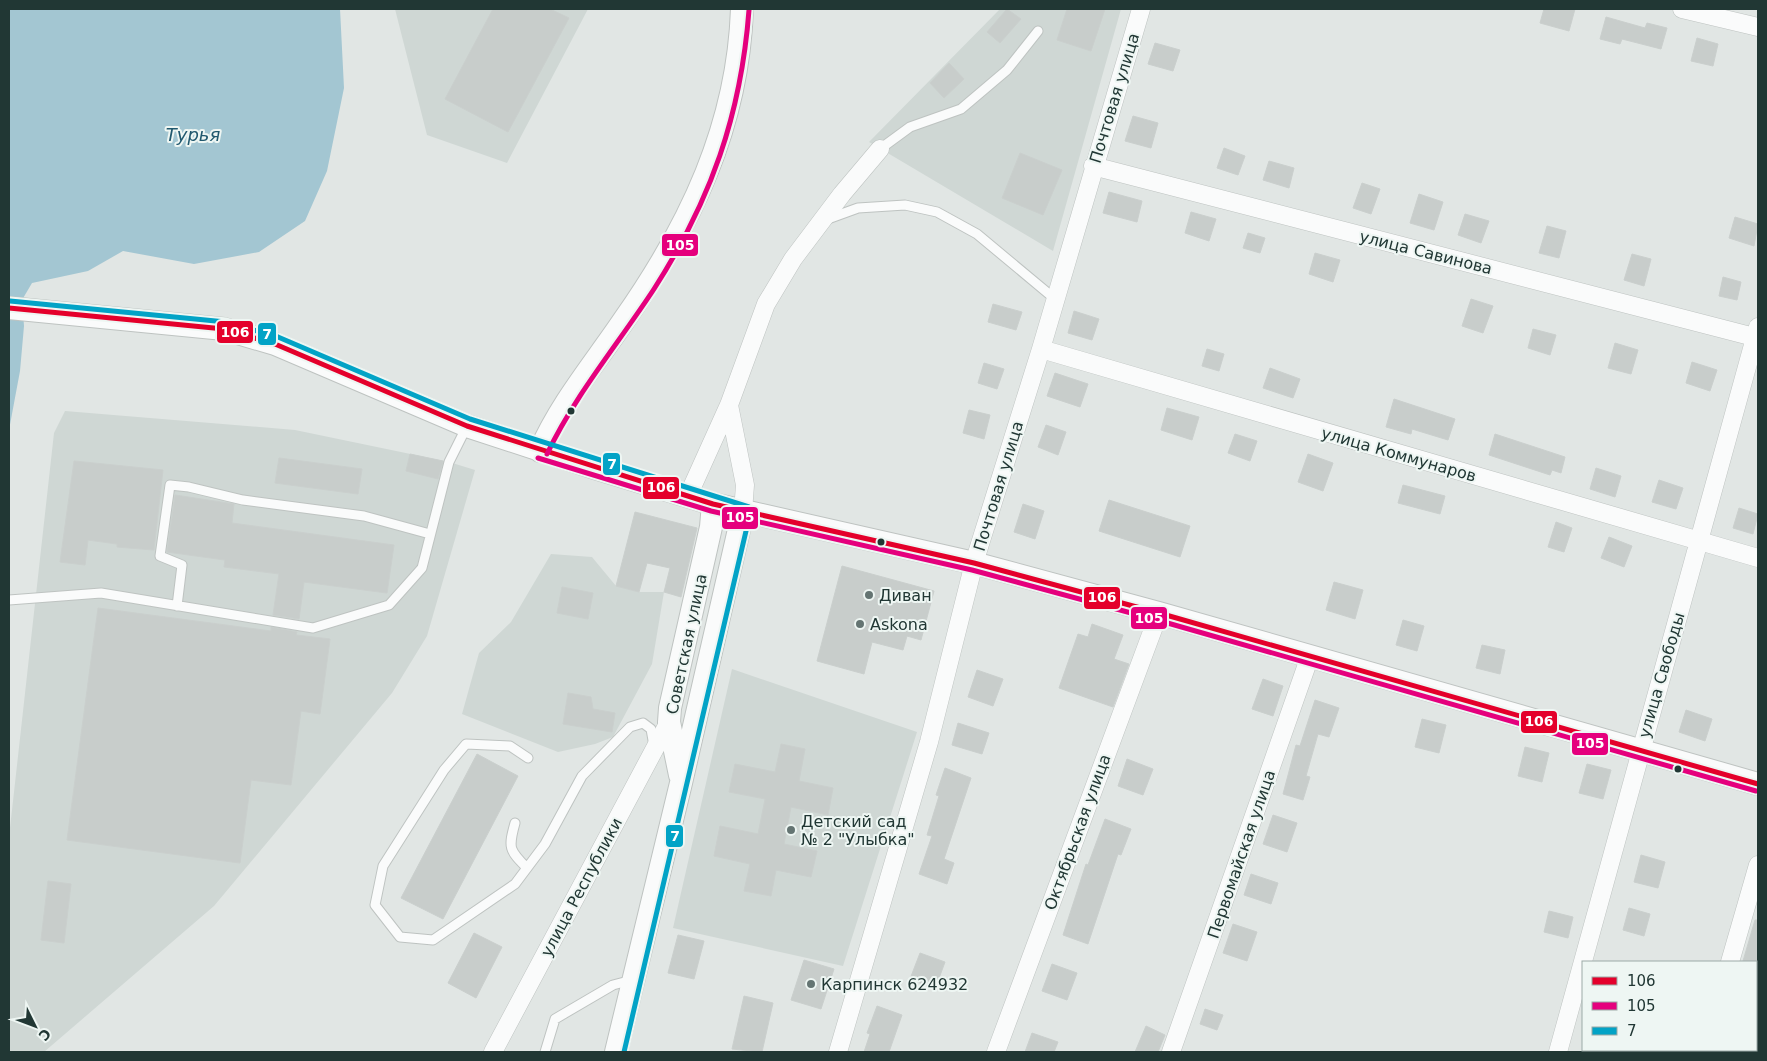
<svg xmlns="http://www.w3.org/2000/svg" width="1767" height="1061" font-family="'DejaVu Sans',sans-serif">
<style>
.built{fill:#cfd7d4}
.water{fill:#a3c6d2}
.building{fill:#c8cdcb;stroke:#cacfcd}
.lines{fill:none;stroke-linecap:round;stroke-linejoin:round}
.service-casing{stroke:#bec3c1;stroke-width:11}
.minor-casing{stroke:#bec3c1;stroke-width:19}
.tertiary-casing{stroke:#bec3c1;stroke-width:24}
.service{stroke:#fafbfb;stroke-width:9}
.minor{stroke:#fafbfb;stroke-width:18}
.tertiary{stroke:#fafbfb;stroke-width:22}
.bus-1-casing{stroke:#eef6f3;stroke-width:9}
.bus-2-casing{stroke:#eef6f3;stroke-width:9}
.bus-3-casing{stroke:#eef6f3;stroke-width:9}
.bus-1{stroke:#e4002b;stroke-width:5}
.bus-2{stroke:#e5007d;stroke-width:5}
.bus-3{stroke:#02a3c6;stroke-width:5}
.bus-dot{fill:#213734;stroke:#eef6f3;stroke-width:2}
.poi-dot{fill:#647472;stroke:#eef6f3;stroke-width:2}
.labels{text-anchor:middle;stroke-width:4;stroke-linejoin:round;paint-order:stroke}
.street-label{font-size:16px;fill:#213734;stroke:#eef6f3}
.poi-label{font-size:16px;fill:#213734;stroke:#eef6f3;text-anchor:start}
.water-label{font-size:18px;font-style:italic;fill:#20586e;stroke:#eef6f3}
.line-badge{stroke:#eef6f3;stroke-width:2}
.badge-label{font-size:14px;text-anchor:middle;font-weight:bold;fill:#fff}
</style>
<rect width="100%" height="100%" fill="#e1e6e4"/>
<path class="built" d="M395 9H588L507 163 427 135Z
M1000 9H1121L1053 251 869 142Z
M65 411 295 430 449 462 475 470 427 636 392 693 214 906 44 1052H9V837L54 433Z
M551 554 592 557 616 586 639 592H664L652 664 613 737 595 744 558 752 462 714 479 653 511 622Z
M732 669 917 732 843 966 673 928Z"/>
<path class="water" d="M9 9H340L344 88 327 171 305 221 259 252 194 264 123 251 88 271 32 283 22 300 24 326 20 371 9 430Z"/>
<path class="building" d="M493 9H550L569 18 508 132 445 99Z
M1007 9 1021 19 1000 43 987 32Z
M1067 9H1105L1091 51 1057 40Z
M1544 9H1575L1569 31 1540 23Z
M1606 17 1645 28 1647 23 1667 28 1661 49 1622 39 1620 44 1600 39Z
M1697 38 1718 44 1713 66 1691 61Z
M1155 43 1180 50 1173 71 1148 64Z
M949 63 964 79 944 98 930 83Z
M1133 116 1158 123 1151 148 1125 141Z
M1224 148 1245 156 1238 175 1217 168Z
M1020 153 1062 170 1043 215 1002 198Z
M1269 161 1294 168 1289 188 1263 180Z
M1362 183 1380 189 1371 214 1353 208Z
M1109 192 1142 201 1137 222 1103 213Z
M1419 194 1443 202 1434 230 1410 223Z
M1191 212 1216 219 1209 241 1185 233Z
M1465 214 1489 221 1481 243 1458 235Z
M1735 217 1758 224 1754 246 1729 238Z
M1547 226 1566 231 1559 258 1539 253Z
M1248 233 1265 238 1260 253 1243 248Z
M1315 253 1340 260 1333 282 1309 274Z
M1632 254 1651 259 1644 286 1624 280Z
M1723 277 1741 282 1737 300 1719 296Z
M1471 299 1493 306 1483 333 1462 326Z
M993 304 1022 312 1016 330 988 322Z
M1074 311 1099 319 1092 340 1068 333Z
M1533 329 1556 335 1550 355 1528 348Z
M1615 343 1638 350 1631 374 1608 368Z
M1207 349 1224 354 1219 371 1202 366Z
M1692 362 1717 370 1710 391 1686 383Z
M984 363 1004 369 997 389 978 383Z
M1270 368 1300 379 1293 398 1263 388Z
M1055 373 1088 384 1080 407 1047 396Z
M1394 399 1455 419 1448 440 1412 429 1411 434 1386 427Z
M1167 408 1199 417 1192 440 1161 430Z
M969 410 990 415 984 439 963 433Z
M1046 425 1066 432 1058 455 1038 447Z
M1235 434 1257 441 1250 461 1228 453Z
M1495 434 1565 457 1561 473 1552 470 1550 475 1489 455Z
M410 454 443 461 438 479 406 471Z
M1308 454 1333 463 1323 491 1298 482Z
M279 458 362 469 358 494 275 483Z
M74 461 163 470 154 550 117 547V544L88 540 85 565 60 562Z
M1596 468 1621 476 1615 497 1590 489Z
M1659 480 1683 488 1676 509 1652 502Z
M1403 485 1445 496 1440 514 1398 503Z
M175 495 234 504 232 523 394 545 387 593 304 582 299 619 273 615 279 574 224 567 225 560 167 552Z
M1109 500 1190 526 1180 557 1099 531Z
M1023 504 1044 511 1035 539 1014 532Z
M1739 508 1758 514 1753 534 1733 528Z
M635 512 697 528 681 597 664 592 670 568 647 563 639 592 616 586Z
M1556 522 1572 528 1564 552 1548 547Z
M1609 537 1632 546 1624 567 1601 558Z
M842 566 934 591 921 640 907 636 903 650 872 642 864 674 817 661Z
M1334 582 1363 590 1355 619 1326 610Z
M562 587 593 593 588 619 557 613Z
M98 608 271 631V627L297 632 296 635 330 639 320 714 301 711 291 785 251 780 240 863 67 840Z
M1403 620 1424 626 1417 651 1396 645Z
M1092 624 1123 635 1114 659 1129 664 1113 707 1059 688 1078 634 1088 637Z
M1482 645 1505 650 1500 674 1476 668Z
M977 670 1003 679 993 706 968 697Z
M1263 679 1283 686 1273 716 1252 709Z
M568 693 591 697 593 709 615 713 612 732 563 724Z
M1315 700 1339 708 1329 737 1318 734 1306 776 1310 777 1303 800 1283 794 1296 745 1300 746Z
M1686 710 1712 719 1705 741 1679 732Z
M1422 719 1446 725 1439 753 1415 747Z
M958 723 989 733 982 754 952 745Z
M781 744 805 749 799 781 833 788 828 815 791 807 784 844 817 851 811 877 776 870 771 896 744 891 750 864 714 856 720 826 758 834 765 799 729 792 735 764 775 772Z
M1525 747 1549 753 1542 782 1518 776Z
M477 754 518 776 443 919 401 898Z
M1127 759 1153 769 1143 795 1118 786Z
M1587 764 1611 770 1603 799 1579 793Z
M945 768 971 778 944 859 954 863 947 884 919 874 932 836 927 835 939 796 936 795Z
M1273 815 1297 823 1287 852 1263 844Z
M1105 819 1131 829 1121 855 1118 854 1088 944 1063 935 1086 864 1088 865Z
M1641 855 1665 862 1658 888 1634 882Z
M1251 874 1278 883 1271 904 1244 895Z
M48 881 71 884 64 943 41 940Z
M1629 908 1650 914 1644 936 1623 930Z
M1549 911 1573 917 1568 938 1544 932Z
M1755 920H1758V966L1756 962 1743 961Z
M1233 924 1257 932 1247 961 1223 953Z
M474 933 502 947 476 998 448 983Z
M678 935 704 941 694 979 668 973Z
M920 953 945 962 935 989 910 979Z
M804 960 834 969 821 1009 791 1000Z
M1052 964 1077 973 1067 1000 1042 991Z
M744 996 773 1003 762 1052 732 1049Z
M877 1006 902 1015 889 1052H864L870 1034 867 1033Z
M1205 1009 1223 1015 1217 1030 1200 1024Z
M1146 1026 1165 1035 1158 1052H1135Z
M1032 1033 1058 1042 1054 1052H1025Z"/>
<g class="lines">
<defs>
<path id="service" d="M880 149 910 127 961 109 1007 70 1038 31
M825 220 858 208 905 205 937 212 977 234 1055 299
M9 600 101 593 313 628 389 605 422 568 449 462 467 426
M177 606 182 565 160 556 170 485 189 487 243 500 364 516 430 534
M528 758 510 746 466 744 444 770 383 866 375 905 400 937 433 940 515 884 545 844 582 776 630 727 643 723 651 729 654 746
M515 823C508 848 509 850 527 868
M545 1052 555 1019 613 985 632 980"/>
<path id="minor" d="M1682 9 1758 27
M1093 166 1758 338
M1041 349 1758 558
M729 405 745 485 743 512
M688 496 729 405 766 304 793 259 842 194 880 149
M1730 962 1758 865
M493 1052 669 722
M838 1052 929 742 974 563 1041 349 1141 9
M996 1052 1159 613
M1171 1052 1310 656
M1558 1052 1758 327
M1703 1052 1704 1050"/>
<path id="tertiary" d="M9 308 224 329 275 344 467 426 595 468 713 504 974 563 1159 613 1758 784
M540 451C561 403 595 363 624 320 690 226 738 126 742 9
M680 775 669 722 670 708 711 527 713 504
M616 1052 681 783 743 512"/>
</defs>
<use href="#service" class="service-casing"/>
<use href="#minor" class="minor-casing"/>
<use href="#tertiary" class="tertiary-casing"/>
<use href="#service" class="service"/>
<use href="#minor" class="minor"/>
<use href="#tertiary" class="tertiary"/>
<defs>
<path id="bus-1" d="M9 308 224 329 275 344 467 426 713 504 974 563 1159 613 1758 784"/>
<path id="bus-2" d="M547 454C575 395 618 344 654 289 711 200 741 115 749 10
M538 458 711 511 972 570 1157 620 1756 791"/>
<path id="bus-3" d="M10 301 226 322 278 337 470 419 749 507 750 514 624 1052"/>
</defs>
<use href="#bus-1" class="bus-1-casing"/>
<use href="#bus-2" class="bus-2-casing"/>
<use href="#bus-3" class="bus-3-casing"/>
<use href="#bus-1" class="bus-1"/>
<use href="#bus-2" class="bus-2"/>
<use href="#bus-3" class="bus-3"/>
</g>
<g class="bus-dot">
<circle cx="571" cy="411" r="4.5"/>
<circle cx="881" cy="542" r="4.5"/>
<circle cx="1678" cy="769" r="4.5"/>
</g>
<g class="poi-dot">
<circle cx="869" cy="595" r="5"/>
<circle cx="860" cy="624" r="5"/>
<circle cx="791" cy="830" r="5"/>
<circle cx="811" cy="984" r="5"/>
</g>
<g class="labels">
<g class="street-label">
<text transform="translate(1114 98) rotate(-73)" y="6">Почтовая улица</text>
<text transform="translate(1426 252) rotate(14)" y="6">улица Савинова</text>
<text transform="translate(1399 454) rotate(16)" y="6">улица Коммунаров</text>
<text transform="translate(998 486) rotate(-73)" y="6">Почтовая улица</text>
<text transform="translate(686 644) rotate(-78)" y="6">Советская улица</text>
<text transform="translate(1661 675) rotate(-74)" y="6">улица Свободы</text>
<text transform="translate(1077 832) rotate(-70)" y="6">Октябрьская улица</text>
<text transform="translate(1241 854) rotate(-71)" y="6">Первомайская улица</text>
<text transform="translate(581 887) rotate(-62)" y="6">улица Республики</text>
</g>
<g class="poi-label">
<text x="879" y="601">Диван</text>
<text x="870" y="630">Askona</text>
<text x="801" y="827">Детский сад<tspan x="801" dy="18">№ 2 "Улыбка"</tspan></text>
<text x="821" y="990">Карпинск 624932</text>
</g>
<g class="water-label">
<text x="193" y="141">Турья</text>
</g>
</g>
<g class="line-badge">
<rect x="661" y="233" width="38" height="24" rx="5" fill="#e5007d"/>
<rect x="216" y="320" width="38" height="24" rx="5" fill="#e4002b"/>
<rect x="257" y="322" width="20" height="24" rx="5" fill="#02a3c6"/>
<rect x="602" y="452" width="19" height="24" rx="5" fill="#02a3c6"/>
<rect x="642" y="476" width="38" height="24" rx="5" fill="#e4002b"/>
<rect x="721" y="506" width="38" height="24" rx="5" fill="#e5007d"/>
<rect x="1083" y="586" width="38" height="24" rx="5" fill="#e4002b"/>
<rect x="1130" y="606" width="38" height="24" rx="5" fill="#e5007d"/>
<rect x="1520" y="710" width="38" height="24" rx="5" fill="#e4002b"/>
<rect x="1571" y="732" width="38" height="24" rx="5" fill="#e5007d"/>
<rect x="665" y="824" width="19" height="24" rx="5" fill="#02a3c6"/>
</g>
<g class="badge-label">
<text x="680" y="250">105</text>
<text x="235" y="337">106</text>
<text x="267" y="339">7</text>
<text x="612" y="469">7</text>
<text x="661" y="492">106</text>
<text x="740" y="522">105</text>
<text x="1102" y="602">106</text>
<text x="1149" y="623">105</text>
<text x="1539" y="726">106</text>
<text x="1590" y="748">105</text>
<text x="675" y="841">7</text>
</g>
<rect width="1767" height="1061" fill="none" stroke="#213734" stroke-width="20"/>
<rect x="1582" y="961" width="175" height="90" fill="#eef6f3" stroke="#9caaa7"/>
<rect x="1592" y="977" width="25" height="8" fill="#e4002b" stroke="#9caaa7"/>
<text x="1627" y="986" font-size="15" fill="#213734">106</text>
<rect x="1592" y="1002" width="25" height="8" fill="#e5007d" stroke="#9caaa7"/>
<text x="1627" y="1011" font-size="15" fill="#213734">105</text>
<rect x="1592" y="1027" width="25" height="8" fill="#02a3c6" stroke="#9caaa7"/>
<text x="1627" y="1036" font-size="15" fill="#213734">7</text>
<g transform="translate(35 1026) rotate(132)" stroke="#eef6f3" stroke-width="4" paint-order="stroke">
<path d="M0-4L9 19L0 12L-9 19Z" fill="#213734"/>
<text y="-8" font-size="14" font-weight="bold" text-anchor="middle" fill="#213734">С</text>
</g>
</svg>
